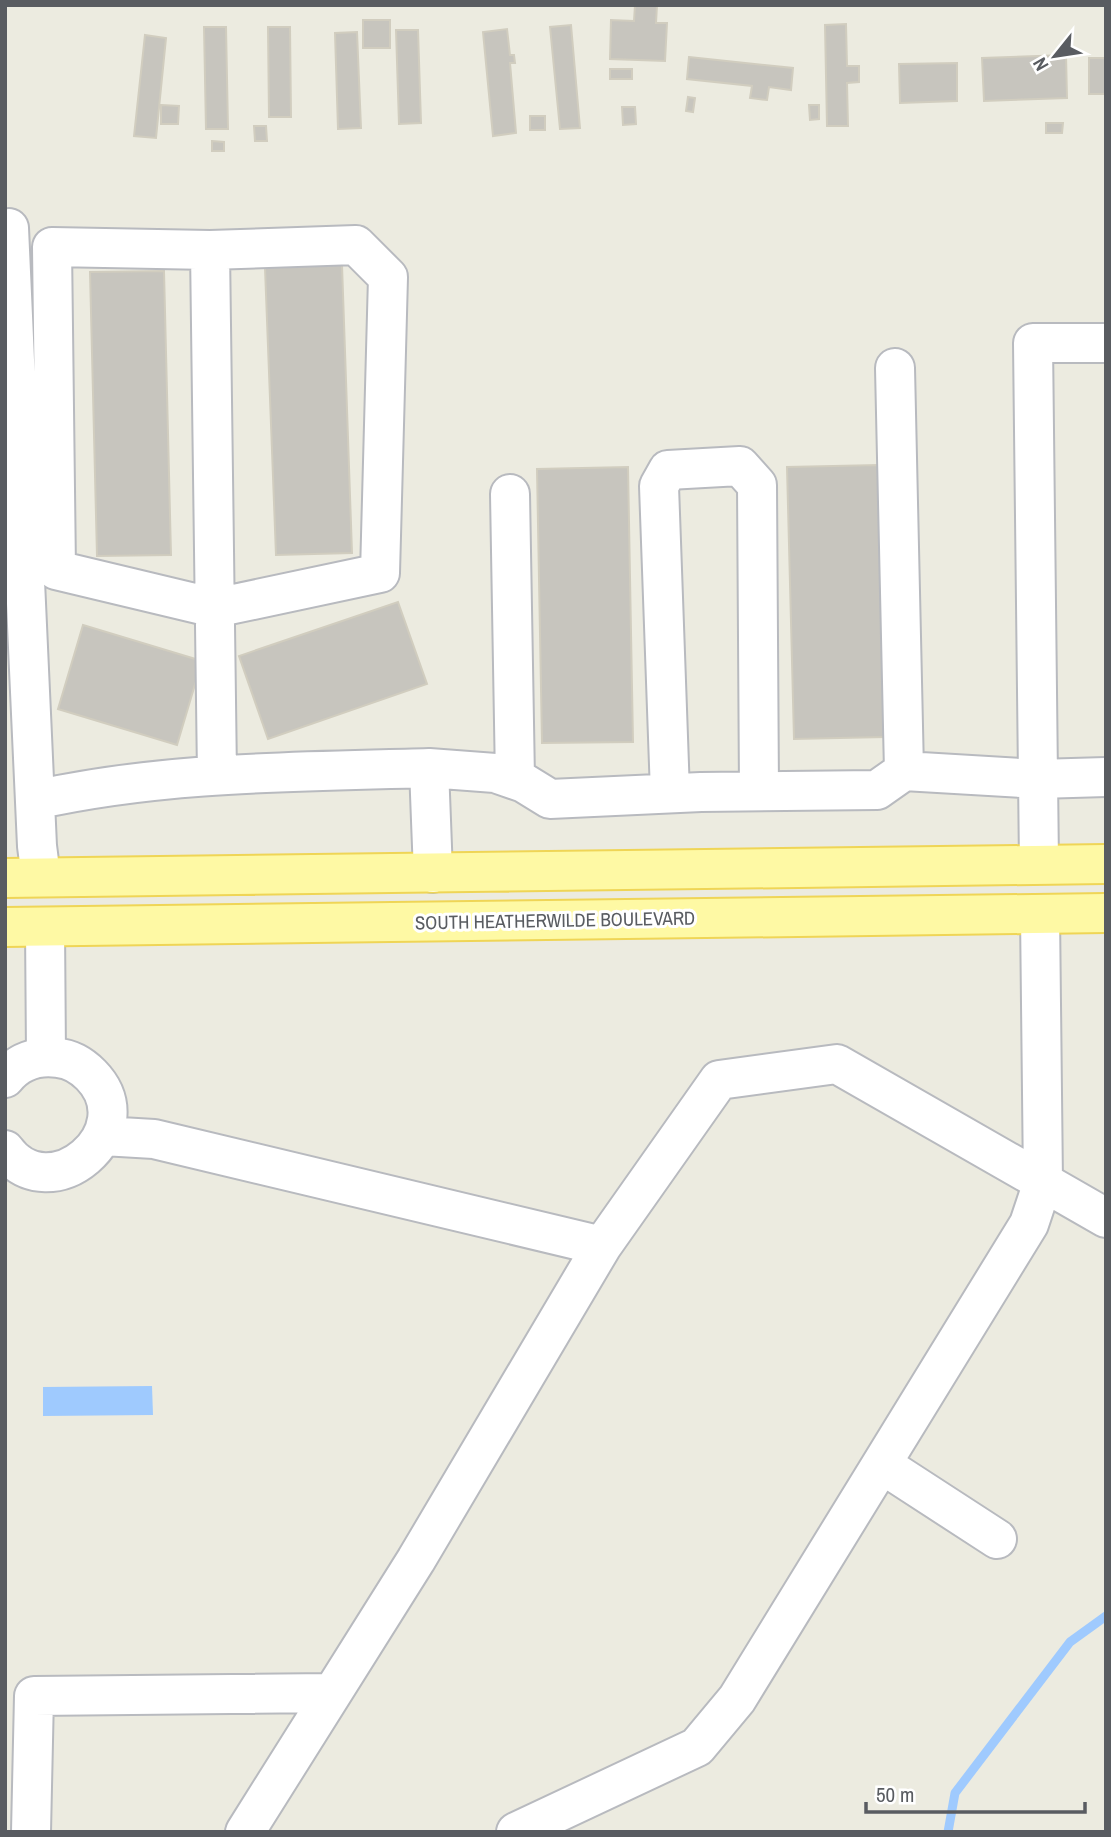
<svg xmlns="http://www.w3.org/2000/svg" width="1111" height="1837" font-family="'Archivo Narrow',sans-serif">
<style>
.water{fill:#9fcafe}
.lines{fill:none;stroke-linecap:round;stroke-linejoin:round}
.stream{stroke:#9fcafe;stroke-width:9}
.building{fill:#c7c5be;stroke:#d1cdbf;stroke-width:2}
.minor-casing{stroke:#b8babf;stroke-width:42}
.major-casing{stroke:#efd556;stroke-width:42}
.minor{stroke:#fff;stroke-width:38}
.major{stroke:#fef9a4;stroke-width:38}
.labels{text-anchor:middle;stroke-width:6;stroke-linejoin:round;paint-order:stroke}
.street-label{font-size:19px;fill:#595c61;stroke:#fff}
</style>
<rect width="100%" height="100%" fill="#ecebe0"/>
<path class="water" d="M152 1386 153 1415 43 1416V1387Z"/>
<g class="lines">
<path class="stream" d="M948 1832 955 1793 1070 1642 1106 1616"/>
</g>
<path class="building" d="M635 5H657L656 23H667L665 61 610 59 611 20 634 21Z
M363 20H390V48H363Z
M846 24 847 66H859V82L847 83 848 126H827L825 25Z
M571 25 580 128 560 129 550 27Z
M204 27H226L228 129H206Z
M268 27H290L291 117H269Z
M507 29 510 55H514L515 63H510L516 133 493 136 483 32Z
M396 30H418L421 123 399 124Z
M357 32 361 128 338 129 335 33Z
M145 35 166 38 156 138 134 136Z
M1066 55 1067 98 984 101 982 58Z
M689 57 793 68 791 90 769 87 767 100 750 98 752 86 687 79Z
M1089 58H1106V94H1089Z
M957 63V101L900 103 899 64Z
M610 69H632V79H610Z
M688 97 695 98 693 112 686 111Z
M161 105 179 106 178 124H161Z
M809 105H819V119L810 120Z
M622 107H635L636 124 623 125Z
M530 116H545V130H530Z
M1046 123H1063L1062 133H1046Z
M254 126H266L267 141H255Z
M212 141 224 142V151H212Z
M342 265 352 553 276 555 265 268Z
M164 271 171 555 97 556 90 272Z
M879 465 885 737 794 739 787 467Z
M628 467 633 742 542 743 537 469Z
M398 602 427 684 268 739 239 656Z
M83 625 202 661 177 745 58 709Z"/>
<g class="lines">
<defs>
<path id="minor" d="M5 229 9 228 37 846 41 877
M210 250 52 247 56 570 215 608 380 573 388 277 356 245 210 250 217 775
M895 368 904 771 1038 779 1106 777
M510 494 515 779
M429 768 495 773 524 783 550 799 701 792 877 790 904 771
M670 793 659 486 668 470 740 466 757 485 759 791
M35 800C165 771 297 772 429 768L433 873
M1039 864 1033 343H1106
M45 927 46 1056
M5 1078C18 1062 37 1055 58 1058 71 1059 82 1066 91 1075 146 1131 50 1212 5 1150
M103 1136 154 1139 602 1246
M883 1465 997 1539
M31 1832 34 1696 332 1693
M245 1832 416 1560 602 1246 719 1080 837 1064 1106 1218
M516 1832 697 1747 737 1699 1029 1224 1043 1182 1040 914"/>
<path id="major" d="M5 878 1106 864
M5 927 1106 913"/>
</defs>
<use href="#minor" class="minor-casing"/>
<use href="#major" class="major-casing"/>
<use href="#minor" class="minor"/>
<use href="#major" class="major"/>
</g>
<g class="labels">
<g class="street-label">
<text transform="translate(555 920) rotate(-1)" y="7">SOUTH HEATHERWILDE BOULEVARD</text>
</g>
</g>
<rect width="1111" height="1837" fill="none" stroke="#595c61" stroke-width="14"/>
<g transform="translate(1055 56) rotate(240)" stroke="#ffffff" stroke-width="5" paint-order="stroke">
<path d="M0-5L12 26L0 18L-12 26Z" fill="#595c61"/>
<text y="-10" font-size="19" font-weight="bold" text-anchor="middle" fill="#595c61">N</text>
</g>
<path d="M866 1802v10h219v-10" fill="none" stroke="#595c61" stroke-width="3.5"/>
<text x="876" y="1802" font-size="21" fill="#595c61" stroke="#ffffff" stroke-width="5" paint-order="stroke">50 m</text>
</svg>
